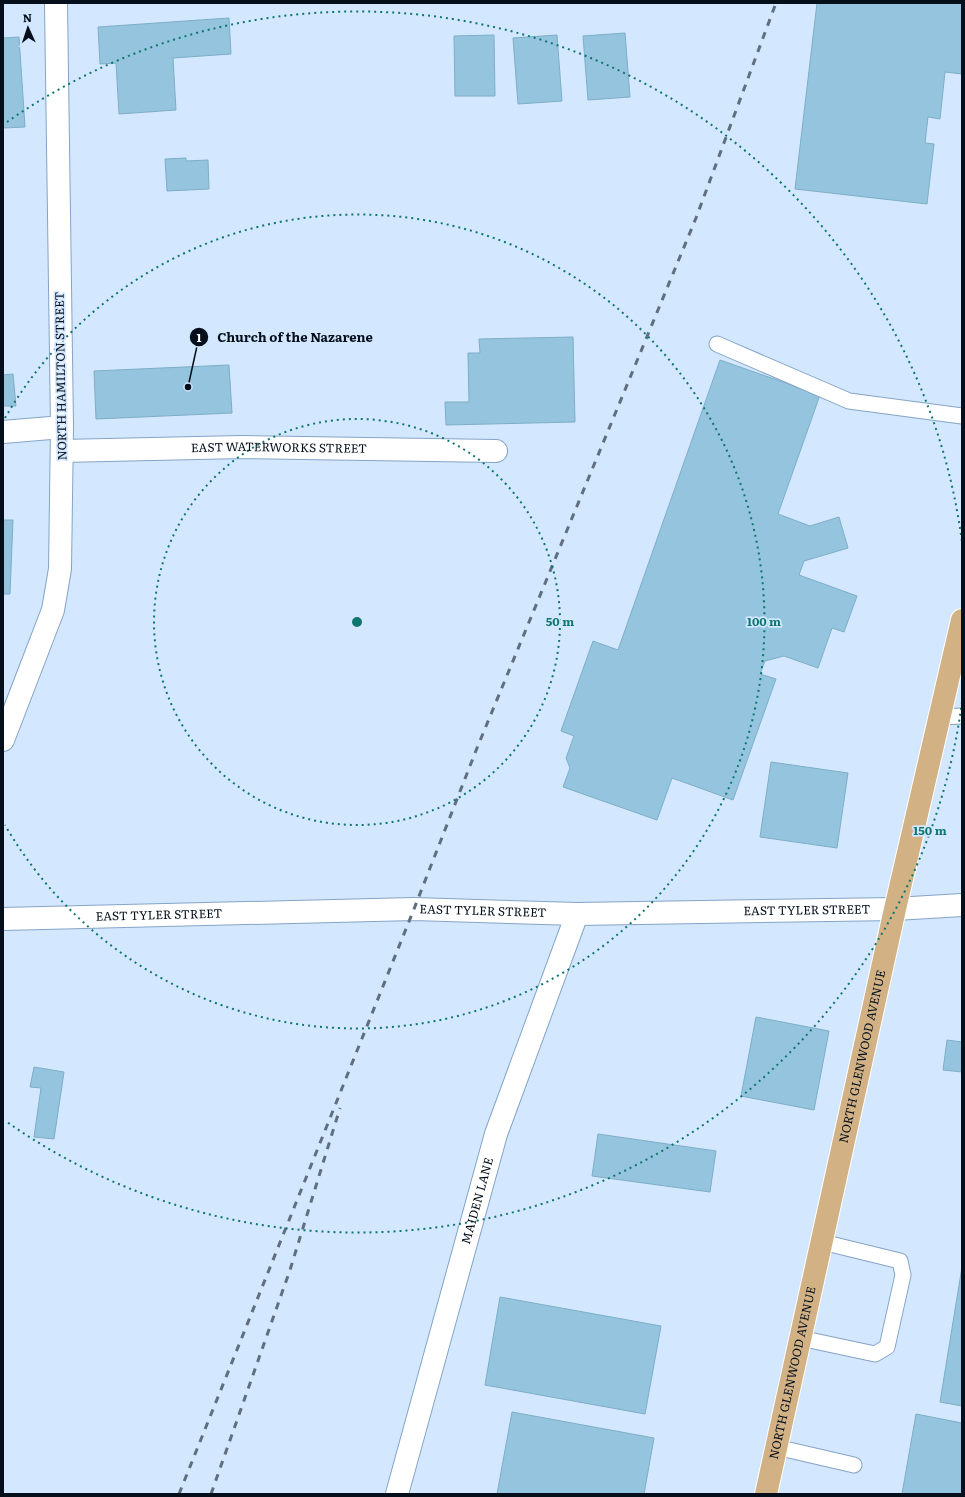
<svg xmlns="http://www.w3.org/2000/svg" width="965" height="1497" font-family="Literata,serif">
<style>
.building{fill:#94c4de;stroke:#7eaec7}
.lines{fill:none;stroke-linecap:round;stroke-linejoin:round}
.lane-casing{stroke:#85a4c8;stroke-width:17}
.street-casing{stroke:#85a4c8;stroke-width:24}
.secondary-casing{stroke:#85a4c8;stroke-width:24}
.primary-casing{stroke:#fff;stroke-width:24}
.lane{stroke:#fff;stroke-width:15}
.street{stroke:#fff;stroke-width:22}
.secondary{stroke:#fff;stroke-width:22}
.primary{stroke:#d2b285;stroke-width:22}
.rail{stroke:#606f80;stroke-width:3;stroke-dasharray:7 7;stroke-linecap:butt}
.ring{fill:none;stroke:#0f766e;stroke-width:2;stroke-dasharray:2 4}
.labels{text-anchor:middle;stroke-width:3.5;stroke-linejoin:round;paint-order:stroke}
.street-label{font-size:12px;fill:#050f1b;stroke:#d3e7fe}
.centre{fill:#0f766e;stroke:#d3e7fe;stroke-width:2}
.ring-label{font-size:12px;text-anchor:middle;font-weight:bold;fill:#0f766e;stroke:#d3e7fe;stroke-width:3.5;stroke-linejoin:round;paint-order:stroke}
.leader{fill:none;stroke:#050f1b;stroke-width:1.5}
.callout-dot{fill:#050f1b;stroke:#d3e7fe;stroke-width:1.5}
.mark-label{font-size:12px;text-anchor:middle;font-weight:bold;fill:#fff}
.callout-label{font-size:13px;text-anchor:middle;font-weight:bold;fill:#050f1b;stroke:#d3e7fe;stroke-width:3.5;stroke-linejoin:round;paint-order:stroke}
</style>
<rect width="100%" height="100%" fill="#d3e7fe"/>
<path class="building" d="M817 3H962V74L945 72 940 119 928 117 925 143 934 144 927 204 795 189Z
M229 18 231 54 173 58 176 110 119 114 116 63 100 64 98 27Z
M625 33 630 97 588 100 583 36Z
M494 35 495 96H455L454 36Z
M557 35 562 101 518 104 513 38Z
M19 37 25 127 3 128V38Z
M186 158V161L208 160 209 189 167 191 165 159Z
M573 337 575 422 446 425 445 402H469L468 353H480L479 339Z
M720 360 820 395 778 514 810 526 839 517 848 548 804 561 799 575 857 596 844 632 832 628 818 668 784 656 765 661 760 674 776 679 733 800 672 778 657 820 563 787 570 768 566 758 574 736 561 731 593 641 618 650Z
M229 365 232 413 96 419 94 371Z
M13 374 16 406H3V375Z
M3 520H13L10 594H3Z
M771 762 848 773 837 848 760 837Z
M756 1017 829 1031 814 1110 741 1096Z
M947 1040 962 1042V1072L943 1070Z
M34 1067 64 1072 54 1139 34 1137 41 1088 30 1087Z
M598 1134 716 1151 710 1192 592 1176Z
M962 1267V1406L940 1402Z
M500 1297 661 1326 645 1414 485 1385Z
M512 1412 654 1438 644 1494H497Z
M916 1414 962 1423V1494H902Z"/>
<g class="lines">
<defs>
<path id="lane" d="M717 344 849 401 962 416
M940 717 962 716
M800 1338 875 1354 887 1347 903 1275 900 1261 822 1242
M776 1447 854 1465"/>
<g id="street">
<path d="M3 432 62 427"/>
<path id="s1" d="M62 451 242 447 496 451"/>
<path d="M3 740 53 610 60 569 62 427 56 3"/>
<path d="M895 909 962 905"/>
<path id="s2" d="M397 1494 496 1134 577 914"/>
</g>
<g id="secondary">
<path id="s3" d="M3 919 414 909 577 914 895 909"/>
</g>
<g id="primary">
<path id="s4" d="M766 1494 895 909 962 620"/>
</g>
</defs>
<use href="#lane" class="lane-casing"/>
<use href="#street" class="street-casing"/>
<use href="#secondary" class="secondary-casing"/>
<use href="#primary" class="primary-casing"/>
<use href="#lane" class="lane"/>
<use href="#street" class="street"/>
<use href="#secondary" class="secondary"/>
<use href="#primary" class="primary"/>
<path class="rail" d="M179 1494 414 909 477 748 696 218 776 3
M211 1494 290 1270 340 1108"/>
</g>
<g class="ring">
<circle cx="357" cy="622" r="203"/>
<path d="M5 418A407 407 0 1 1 5 825"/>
<path d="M962 702A610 610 0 0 1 7 1122M7 122A610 610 0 0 1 962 542"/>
</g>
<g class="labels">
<g class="street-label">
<text transform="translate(61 376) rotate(-91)" y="4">NORTH HAMILTON STREET</text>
<text dy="4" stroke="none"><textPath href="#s1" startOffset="217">EAST WATERWORKS STREET</textPath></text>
<text dy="4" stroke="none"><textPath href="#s3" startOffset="480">EAST TYLER STREET</textPath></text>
<text dy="4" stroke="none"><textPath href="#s3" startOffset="804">EAST TYLER STREET</textPath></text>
<text dy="4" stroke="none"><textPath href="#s3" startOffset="156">EAST TYLER STREET</textPath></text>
<text dy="4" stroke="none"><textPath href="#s4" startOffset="448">NORTH GLENWOOD AVENUE</textPath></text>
<text dy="4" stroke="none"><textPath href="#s2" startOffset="304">MAIDEN LANE</textPath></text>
<text dy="4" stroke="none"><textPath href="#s4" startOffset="124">NORTH GLENWOOD AVENUE</textPath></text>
</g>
</g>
<circle cx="357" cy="622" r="6" class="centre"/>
<g class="ring-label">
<text x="560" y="626">50 m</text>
<text x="764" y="626">100 m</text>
<text x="930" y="835">150 m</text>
</g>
<path class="leader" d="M188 387L199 337"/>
<g class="callout-dot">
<circle cx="188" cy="387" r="4"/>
<circle cx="199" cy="337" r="10"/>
</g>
<g class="mark-label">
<text x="199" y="342">1</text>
</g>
<g class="callout-label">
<text x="295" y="342">Church of the Nazarene</text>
</g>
<rect width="965" height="1497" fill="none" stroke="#050f1b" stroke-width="8"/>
<g transform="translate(28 28) rotate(357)" stroke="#d3e7fe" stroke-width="3" paint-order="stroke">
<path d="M0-3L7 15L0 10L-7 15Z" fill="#050f1b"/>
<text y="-6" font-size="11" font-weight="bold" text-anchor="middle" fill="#050f1b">N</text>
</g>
</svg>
